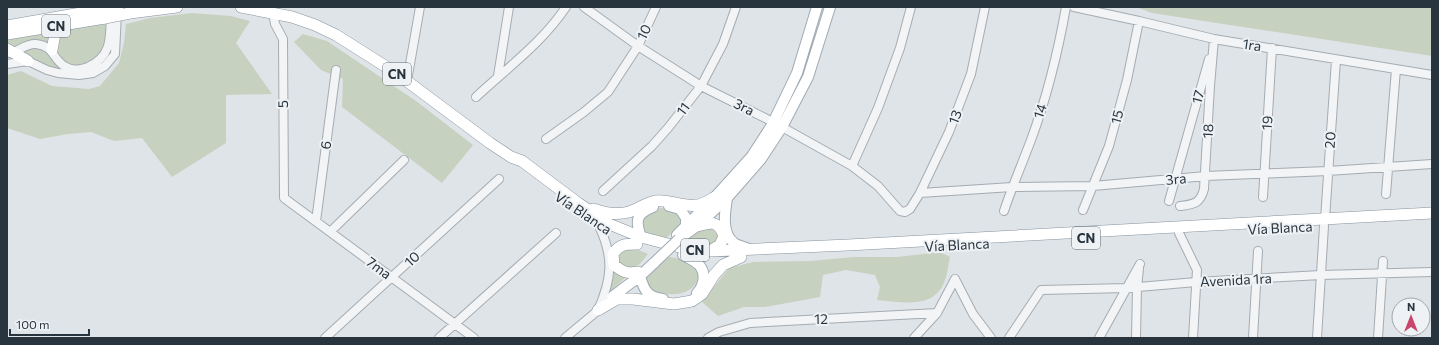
<svg xmlns="http://www.w3.org/2000/svg" width="1439" height="345" font-family="Commissioner,sans-serif">
<style>
.green{fill:#c7d1c0}
.lines{fill:none;stroke-linecap:round;stroke-linejoin:round}
.minor-casing{stroke:#a4acb2;stroke-width:10}
.major-casing{stroke:#9faab3;stroke-width:12}
.highway-casing{stroke:#87939e;stroke-width:12}
.minor{stroke:#f2f4f6;stroke-width:8}
.major{stroke:#fff;stroke-width:10}
.highway{stroke:#fff;stroke-width:11}
.major-bridge-casing{stroke:#9faab3;stroke-width:12;stroke-linecap:butt}
.highway-bridge-casing{stroke:#87939e;stroke-width:12;stroke-linecap:butt}
.major-bridge{stroke:#fff;stroke-width:10}
.highway-bridge{stroke:#fff;stroke-width:11}
.labels{text-anchor:middle;stroke-width:4;stroke-linejoin:round;paint-order:stroke}
.shield{fill:#eef2f5;stroke:#636d75;stroke-width:1}
.shield-label{font-size:13px;font-weight:bold;fill:#28343e}
.street-label{font-size:14px;fill:#28343e;stroke:#eef2f5}
</style>
<rect width="100%" height="100%" fill="#dfe4e8"/>
<path class="green" d="M1136 7H1432V56L1152 13Z
M192 13 231 16 250 21 236 43 272 94 226 95V143L172 177 142 138 114 141 91 132 68 134 40 139 7 128V75L21 71 52 86 89 89 100 86 119 63 124 43 126 24 150 18Z
M106 20C106 27 107 35 106 42 102 66 58 76 56 48 56 45 55 42 56 39 58 35 61 32 63 29Z
M55 30 49 44 41 42 16 49 7 46V38Z
M303 34 327 41 416 101 473 145 442 183 342 107 343 79 321 70 294 42Z
M36 47 47 51 62 68 63 71 47 66 20 53 27 49Z
M664 208 674 210 682 218 681 224 666 238 647 233 640 228 643 214 651 209Z
M707 225 719 231V241L710 246 682 242 701 228Z
M634 248 648 254C636 268 637 272 618 265L619 249Z
M940 252 950 257C948 266 947 277 943 285 931 309 900 302 877 300L880 287 875 275 846 270 823 275 820 297 765 307H744L718 316 702 302 729 268 753 262 811 261 853 257H897Z
M666 256C674 258 684 259 690 263 695 266 698 270 698 275 698 290 680 296 667 294 662 294 657 292 652 291L643 279Z
M614 271 627 276 610 292Z"/>
<g class="lines">
<defs>
<path id="minor" d="M584 7 638 46 701 86 773 122 852 166 878 186 900 211 905 212 910 209 920 193 949 132 971 74 985 7
M1074 7 1139 21 1214 39 1432 75
M273 12 275 24 283 39 284 198 474 338
M10 53C19 51 27 43 36 44 54 46 52 58 64 66 72 71 79 70 88 67 113 56 110 36 111 12
M7 64 28 61 47 70 58 73 79 75 93 73 105 66 115 54 117 12
M498 76 509 7
M407 81 420 7
M476 97C507 68 542 43 566 7
M546 139 584 112 608 92 638 46 656 7
M852 166 878 108 900 48 911 7
M603 191 652 146 668 128 701 86 723 44 736 7
M920 193 1012 187 1093 186 1206 176 1328 171 1432 164
M1386 194 1396 69
M1263 197 1272 48
M1169 201 1209 59
M1180 206C1194 204 1200 204 1204 189L1210 86 1214 39
M1083 210 1109 146 1127 80 1139 21
M1004 211C1012 187 1022 164 1031 140 1047 97 1058 52 1066 7
M1325 219 1336 60
M316 221 336 70
M330 232 404 160
M1179 233 1197 270 1193 338
M955 279 973 314 991 338
M598 310C612 279 614 257 599 226
M325 338 499 179
M439 338 556 233
M565 338 602 307
M708 338 719 332 750 323 937 313
M914 338 937 313 955 279
M1009 338 1041 290 1127 288 1196 282 1321 275 1432 272
M1099 338 1140 264
M1136 338 1137 287 1139 269
M1253 338 1258 251
M1317 338 1324 226
M1378 338 1383 261"/>
<path id="major" d="M727 198C725 212 721 233 734 243 738 246 745 247 749 249
M669 206 680 209 686 218V226
M677 235 715 197 752 156 772 125 797 73 817 7
M641 237C635 220 636 214 653 207
M679 239 697 226 727 198 761 159 782 127 808 77 830 7
M683 255C688 258 696 261 700 266 706 274 704 286 697 293
M640 276C644 290 647 297 663 299
M612 297 640 276 655 262"/>
<path id="highway" d="M241 7 292 17 315 25 336 35 396 73 490 143 511 157 522 161 578 203 609 224 641 237 687 249 710 251 848 245 1432 213
M130 13 177 7
M7 26 104 9
M7 34 105 18
M7 49 28 61
M52 50 55 34 63 25
M593 209C604 213 618 215 629 212 638 209 646 203 655 201 670 199 684 208 698 205 704 204 710 200 715 197
M697 226C711 222 718 220 724 236L720 245 710 251
M637 244C626 244 619 244 613 254L614 265C623 272 627 274 638 272
M598 310 617 299H633L674 304 692 301 702 294 714 275 723 265 741 257"/>
</defs>
<use href="#minor" class="minor-casing"/>
<use href="#major" class="major-casing"/>
<use href="#highway" class="highway-casing"/>
<use href="#minor" class="minor"/>
<use href="#major" class="major"/>
<use href="#highway" class="highway"/>
<defs>
<path id="major-bridge" d="M655 262 679 239"/>
<path id="highway-bridge" d="M104 9 118 7
M105 18 130 13"/>
</defs>
<use href="#major-bridge" class="major-bridge-casing"/>
<use href="#highway-bridge" class="highway-bridge-casing"/>
<use href="#major-bridge" class="major-bridge"/>
<use href="#highway-bridge" class="highway-bridge"/>
</g>
<g class="labels">
<g class="shield">
<rect x="42" y="15" width="28" height="22" rx="3"/>
<rect x="383" y="63" width="28" height="22" rx="3"/>
<rect x="1072" y="227" width="28" height="22" rx="3"/>
<rect x="681" y="239" width="28" height="22" rx="3"/>
</g>
<g class="shield-label">
<text x="56" y="31">CN</text>
<text x="397" y="79">CN</text>
<text x="1086" y="243">CN</text>
<text x="695" y="255">CN</text>
</g>
<g class="street-label">
<text transform="translate(644 32) rotate(-64)" y="5">10</text>
<text transform="translate(1252 45) rotate(9)" y="5">1ra</text>
<text transform="translate(1198 97) rotate(-74)" y="5">17</text>
<text transform="translate(283 104) rotate(-91)" y="5">5</text>
<text transform="translate(744 107) rotate(27)" y="5">3ra</text>
<text transform="translate(683 109) rotate(-53)" y="5">11</text>
<text transform="translate(1040 111) rotate(-72)" y="5">14</text>
<text transform="translate(955 117) rotate(-69)" y="5">13</text>
<text transform="translate(1117 117) rotate(-75)" y="5">15</text>
<text transform="translate(1267 123) rotate(-86)" y="5">19</text>
<text transform="translate(1208 131) rotate(-87)" y="5">18</text>
<text transform="translate(1330 140) rotate(-86)" y="5">20</text>
<text transform="translate(326 145) rotate(-82)" y="5">6</text>
<text transform="translate(1176 179) rotate(-5)" y="5">3ra</text>
<text transform="translate(583 213) rotate(34)" y="5">Vía Blanca</text>
<text transform="translate(1280 228) rotate(-3)" y="5">Vía Blanca</text>
<text transform="translate(957 245) rotate(-3)" y="5">Vía Blanca</text>
<text transform="translate(412 259) rotate(-43)" y="5">10</text>
<text transform="translate(379 268) rotate(37)" y="5">7ma</text>
<text transform="translate(1236 280) rotate(-3)" y="5">Avenida 1ra</text>
<text transform="translate(821 319) rotate(-1)" y="5">12</text>
</g>
</g>
<rect width="1439" height="345" fill="none" stroke="#28343e" stroke-width="16"/>
<g transform="translate(1411 317)"><circle r="19" fill="#eef2f5" stroke="#9fa6ac"/>
<path d="M0-3L7 15L0 10L-7 15Z" fill="#c9476d"/>
<text y="-6" font-size="11" font-weight="bold" text-anchor="middle" fill="#28343e">N</text>
</g>
<path d="M10 329v6h79v-6" fill="none" stroke="#28343e" stroke-width="2"/>
<text x="16" y="329" font-size="12" fill="#28343e" stroke="#eef2f5" stroke-width="3" paint-order="stroke">100 m</text>
</svg>
